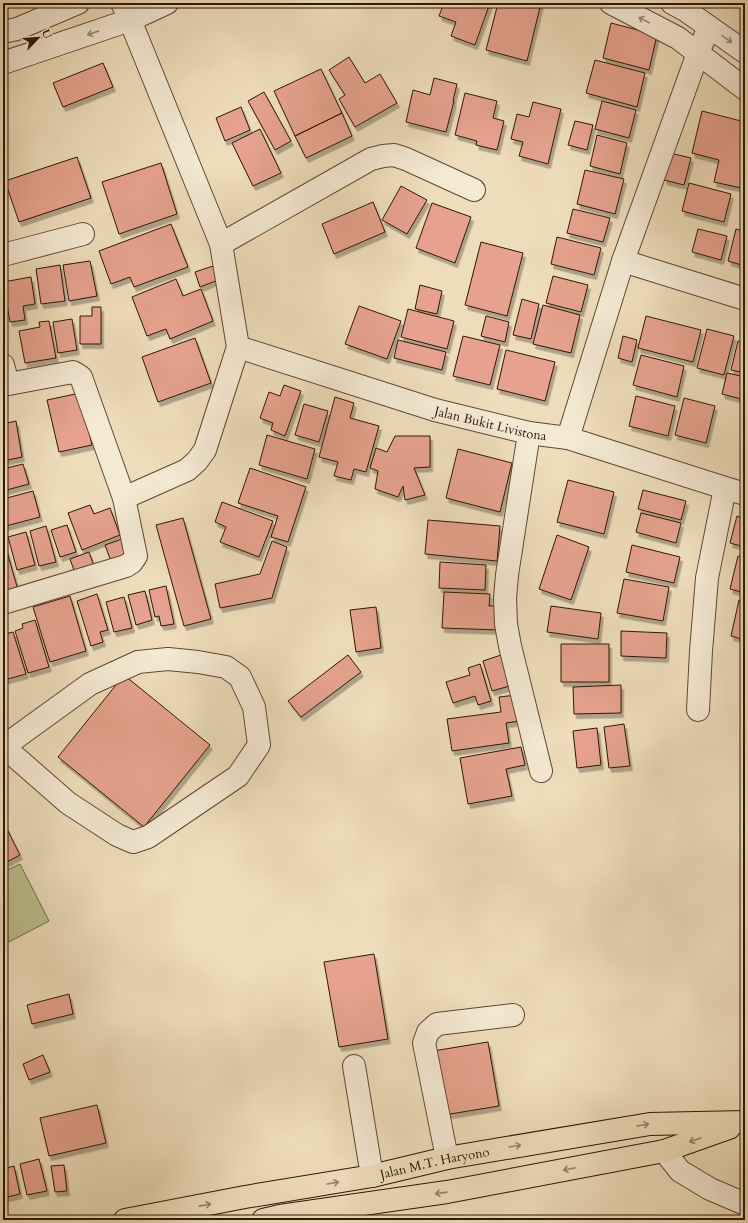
<svg xmlns="http://www.w3.org/2000/svg" width="748" height="1223" font-family="Cardo,serif">
<style>
.green{fill:#bbc08e;stroke:#756a4a}
.building{fill:#e6a28e;stroke:#2f1505;filter:url(#shadow)}
.lines{fill:none;stroke-linecap:round;stroke-linejoin:round}
.minor-casing{stroke:#5f4732;stroke-width:24}
.major-casing{stroke:#2f1505;stroke-width:24}
.minor{stroke:#f4e9d3;stroke-width:22}
.major{stroke:#edb;stroke-width:22}
.oneway{stroke:#9b8a76}
.oneway2{stroke:#988369}
.labels{text-anchor:middle;stroke-width:3;stroke-linejoin:round;paint-order:stroke}
.street-label{font-size:13px;fill:#2f1505;stroke:#f4e9d3}
</style>
<defs>
<filter id="shadow"><feDropShadow dx="2.5" dy="4.5" stdDeviation="0" flood-color="#0004"/></filter>
</defs>
<rect width="100%" height="100%" fill="#edb"/>
<filter id="stains"><feTurbulence type="fractalNoise" baseFrequency=".005" numOctaves="4"/><feColorMatrix values="0 0 0 0 .2 0 0 0 0 .09 0 0 0 0 .02 0 0 0 .5 -.17"/></filter>
<radialGradient id="worn" r=".72"><stop offset=".6" stop-color="#630" stop-opacity="0"/><stop offset="1" stop-color="#630" stop-opacity=".3"/></radialGradient>
<path class="green" d="M20 864 49 921 3 945V872Z"/>
<path class="building" d="M444 3H490L475 45 451 36 456 22 439 16Z
M498 3H541L527 61 486 50Z
M611 23 657 35 649 70 603 58Z
M349 57 365 83 380 74 397 103 355 127 339 99 345 95 329 70Z
M595 60 645 73 637 107 586 93Z
M103 63 113 87 63 107 53 83Z
M321 69 342 113 295 136 274 91Z
M434 78 457 84 453 101H454L446 132 406 122 413 90 430 95Z
M264 92 291 141 275 150 248 101Z
M465 93 497 101 493 118 504 121 497 150 476 145 477 141 455 135Z
M602 101 636 110 629 138 595 129Z
M533 102 561 109 548 164 519 156 523 142 511 139 517 114 529 117Z
M241 107 250 130 225 141 216 118Z
M702 111 745 122V172L741 188 714 182 719 160 692 153Z
M342 113 352 136 306 158 295 136Z
M575 121 593 125 587 150 568 145Z
M260 129 281 173 253 186 232 143Z
M597 135 627 143 620 174 590 166Z
M670 153 691 158 684 185 664 180Z
M77 157 91 198 19 222 5 181Z
M161 163 177 214 119 234 102 182Z
M585 170 624 179 615 214 577 204Z
M689 183 731 194 724 222 682 211Z
M401 186 427 200 407 234 382 220Z
M373 202 385 232 334 254 322 224Z
M432 203 471 217 455 263 416 248Z
M573 209 610 218 603 242 567 233Z
M171 224 188 267 134 287 130 277 111 284 99 251Z
M698 229 727 236 721 260 692 252Z
M736 229 745 232V266L728 261Z
M557 237 601 248 594 275 551 264Z
M481 242 523 253 507 316 465 305Z
M90 261 97 296 69 301 63 265Z
M60 265 65 301 41 304 36 269Z
M213 266 218 280 200 287 195 272Z
M553 276 588 285 581 312 546 303Z
M31 277 35 304 23 306 25 320 10 322 3 282Z
M176 279 183 296 201 289 213 321 170 339 166 329 147 336 132 297Z
M420 285 442 291 437 314 415 309Z
M522 299 539 304 531 339 513 335Z
M543 305 580 315 571 353 533 344Z
M359 306 401 321 387 359 345 344Z
M92 307H101V344H80V316H92Z
M408 309 454 321 447 349 401 337Z
M486 316 509 322 505 342 481 336Z
M646 316 701 330 693 362 638 348Z
M72 319 77 350 58 353 53 322Z
M49 321 56 358 25 363 19 331 40 327 39 322Z
M707 329 734 336 724 375 697 368Z
M463 336 500 345 490 385 453 376Z
M623 336 637 340 632 362 618 358Z
M195 338 211 383 158 402 142 357Z
M398 340 446 352 442 370 394 358Z
M738 341 745 343V373L731 370Z
M506 350 555 362 545 401 497 389Z
M641 355 684 366 677 397 633 385Z
M727 373 745 377V400L722 394Z
M284 385 301 391 285 436 271 430 273 423 260 418 269 392 280 396Z
M80 393 92 445 59 452 47 400Z
M636 396 675 406 668 436 629 426Z
M335 397 354 403 350 418 379 426 366 472 354 469 351 480 334 476 338 462 319 457Z
M684 398 715 406 706 443 675 435Z
M304 404 328 411 319 442 295 435Z
M16 421 22 457 3 461V424Z
M267 435 315 449 307 479 259 465Z
M395 436H430V467L414 468 425 495 405 500 403 486 398 497 375 489 378 471 370 468 376 448 387 452Z
M458 449 512 463 500 512 446 498Z
M23 464 29 484 3 491V469Z
M250 468 306 487 288 542 271 537 278 516 238 503Z
M568 480 614 492 604 534 557 522Z
M643 490 686 501 681 520 638 509Z
M33 491 40 517 6 526 3 515V499Z
M222 502 273 521 259 557 220 542 226 527 215 522Z
M90 505 94 514 110 508 120 535 82 550 68 513Z
M641 513 681 523 676 543 636 532Z
M737 516 745 519V547L730 543Z
M183 518 211 619 184 626 156 525Z
M428 520 500 526 497 561 425 554Z
M67 525 76 552 60 557 51 530Z
M46 526 56 562 39 566 30 531Z
M26 532 35 565 17 570 8 537Z
M557 535 589 547 571 600 539 589Z
M3 538 18 590 3 594Z
M122 539 129 558 112 564 105 545Z
M272 541 287 547 272 598 220 608 215 584 260 574Z
M632 545 680 557 674 583 626 572Z
M89 552 95 569 76 576 70 559Z
M738 556 745 558V593L730 589Z
M440 562 486 565 485 590 439 588Z
M624 579 669 587 663 621 617 613Z
M166 586 174 624 161 626 159 616 155 617 149 590Z
M145 591 152 620 136 625 128 595Z
M444 592 490 594 489 606H500L499 630 442 628Z
M97 594 108 630 100 632 103 642 91 646 77 601Z
M70 596 86 651 50 662 33 607Z
M124 597 132 628 114 632 106 602Z
M739 600 745 602V640L731 636Z
M551 606 601 613 598 639 547 632Z
M376 607 381 648 356 652 350 610Z
M35 620 49 667 28 673 15 631 23 628 22 624Z
M3 628 5 634 13 632 26 674 4 680 3 675Z
M621 631 667 633 666 658 621 656Z
M561 644H609V682H561Z
M504 654 513 685 492 691 483 661Z
M348 655 361 672 301 717 288 701Z
M480 664 491 701 478 705 475 696 453 703 446 682 470 675 468 668Z
M124 675 210 745 144 827 58 757Z
M621 685V713L574 714 573 687Z
M517 695 520 721 506 723 509 743 452 751 447 719 501 712 499 697Z
M624 724 630 766 609 768 604 727Z
M597 728 601 765 577 768 573 731Z
M521 747 525 765 506 769 512 796 468 804 460 758Z
M3 821 20 855 3 864Z
M374 954 388 1039 339 1047 324 962Z
M69 994 73 1014 32 1024 27 1005Z
M488 1042 499 1106 444 1115 433 1051Z
M43 1055 50 1072 29 1080 23 1064Z
M97 1105 106 1143 49 1156 40 1118Z
M39 1159 47 1191 27 1195 20 1164Z
M64 1165 67 1191 55 1192 51 1166Z
M14 1166 20 1194 3 1198V1169Z"/>
<g class="lines">
<defs>
<g id="minor">
<path d="M122 3 130 20 221 244 238 347 205 450 197 461 187 470 124 498"/>
<path d="M611 3 678 38 745 89"/>
<path d="M672 3 685 10 745 52"/>
<path d="M3 32 17 29 78 3"/>
<path d="M3 63 130 20 167 3"/>
<path d="M221 244 371 159 383 156 394 155 406 159 474 190"/>
<path d="M3 255 83 234"/>
<path d="M623 261 745 299"/>
<path id="s1" d="M238 347 435 410 529 433 568 438 725 488 745 494"/>
<path d="M3 365 8 384"/>
<path d="M3 385 73 372 81 377 124 498 136 556 132 562 126 566 3 603"/>
<path d="M529 433 507 575 505 598 506 624 510 646 541 771"/>
<path d="M568 438 623 261 698 53 709 27"/>
<path d="M698 710 701 651 707 578 725 488"/>
<path d="M3 747 90 684 138 662 168 659 198 662 226 667 240 677 254 707 259 745 238 776 148 837 133 842 117 835 68 803 4 747"/>
<path d="M354 1066 372 1176"/>
<path d="M664 1151 680 1171 710 1189 745 1204"/>
<path d="M447 1158 424 1043 428 1032 437 1024 513 1015"/>
</g>
<g id="major">
<path id="s2" d="M125 1220 245 1197 372 1176 447 1158 650 1124 745 1122"/>
<path d="M263 1220 280 1216 447 1192 664 1151 729 1128"/>
</g>
</defs>
<use href="#minor" class="minor-casing"/>
<use href="#major" class="major-casing"/>
<use href="#minor" class="minor"/>
<use href="#major" class="major"/>
</g>
<defs><path id="oneway-shaft" d="M-6 0H5M1.5-3L5.5 0L1.5 3" fill="none" stroke-width="1.6" stroke-linecap="round" stroke-linejoin="round"/></defs>
<g class="oneway">
<use href="#oneway-shaft" transform="translate(644 20) rotate(-152)"/>
<use href="#oneway-shaft" transform="translate(93 33) rotate(161)"/>
<use href="#oneway-shaft" transform="translate(727 39) rotate(35)"/>
</g>
<g class="oneway2">
<use href="#oneway-shaft" transform="translate(643 1125) rotate(-9)"/>
<use href="#oneway-shaft" transform="translate(695 1140) rotate(160)"/>
<use href="#oneway-shaft" transform="translate(515 1146) rotate(-9)"/>
<use href="#oneway-shaft" transform="translate(569 1169) rotate(169)"/>
<use href="#oneway-shaft" transform="translate(333 1183) rotate(-10)"/>
<use href="#oneway-shaft" transform="translate(441 1193) rotate(172)"/>
<use href="#oneway-shaft" transform="translate(205 1205) rotate(-11)"/>
</g>
<g class="labels">
<g class="street-label">
<text dy="5" stroke="none"><textPath href="#s1" startOffset="264">Jalan Bukit Livistona</textPath></text>
<text dy="5" stroke="none"><textPath href="#s2" startOffset="315">Jalan M.T. Haryono</textPath></text>
</g>
</g>
<rect width="748" height="1223" fill="none" stroke="#edb" stroke-width="16"/>
<rect x="4" y="4" width="740" height="1215" fill="none" stroke="#2f1505" stroke-width="2"/>
<rect x="8" y="8" width="732" height="1207" fill="none" stroke="#2f1505"/>
<g transform="translate(38 38) rotate(65)" stroke="#f4e9d3" stroke-width="3" paint-order="stroke">
<path d="M0-3L7 15L0 10L-7 15Z" fill="#2f1505"/>
<text y="-6" font-size="11" font-weight="bold" text-anchor="middle" fill="#2f1505">U</text>
</g>
<rect width="100%" height="100%" filter="url(#stains)"/>
<rect width="100%" height="100%" fill="url(#worn)"/>
</svg>
